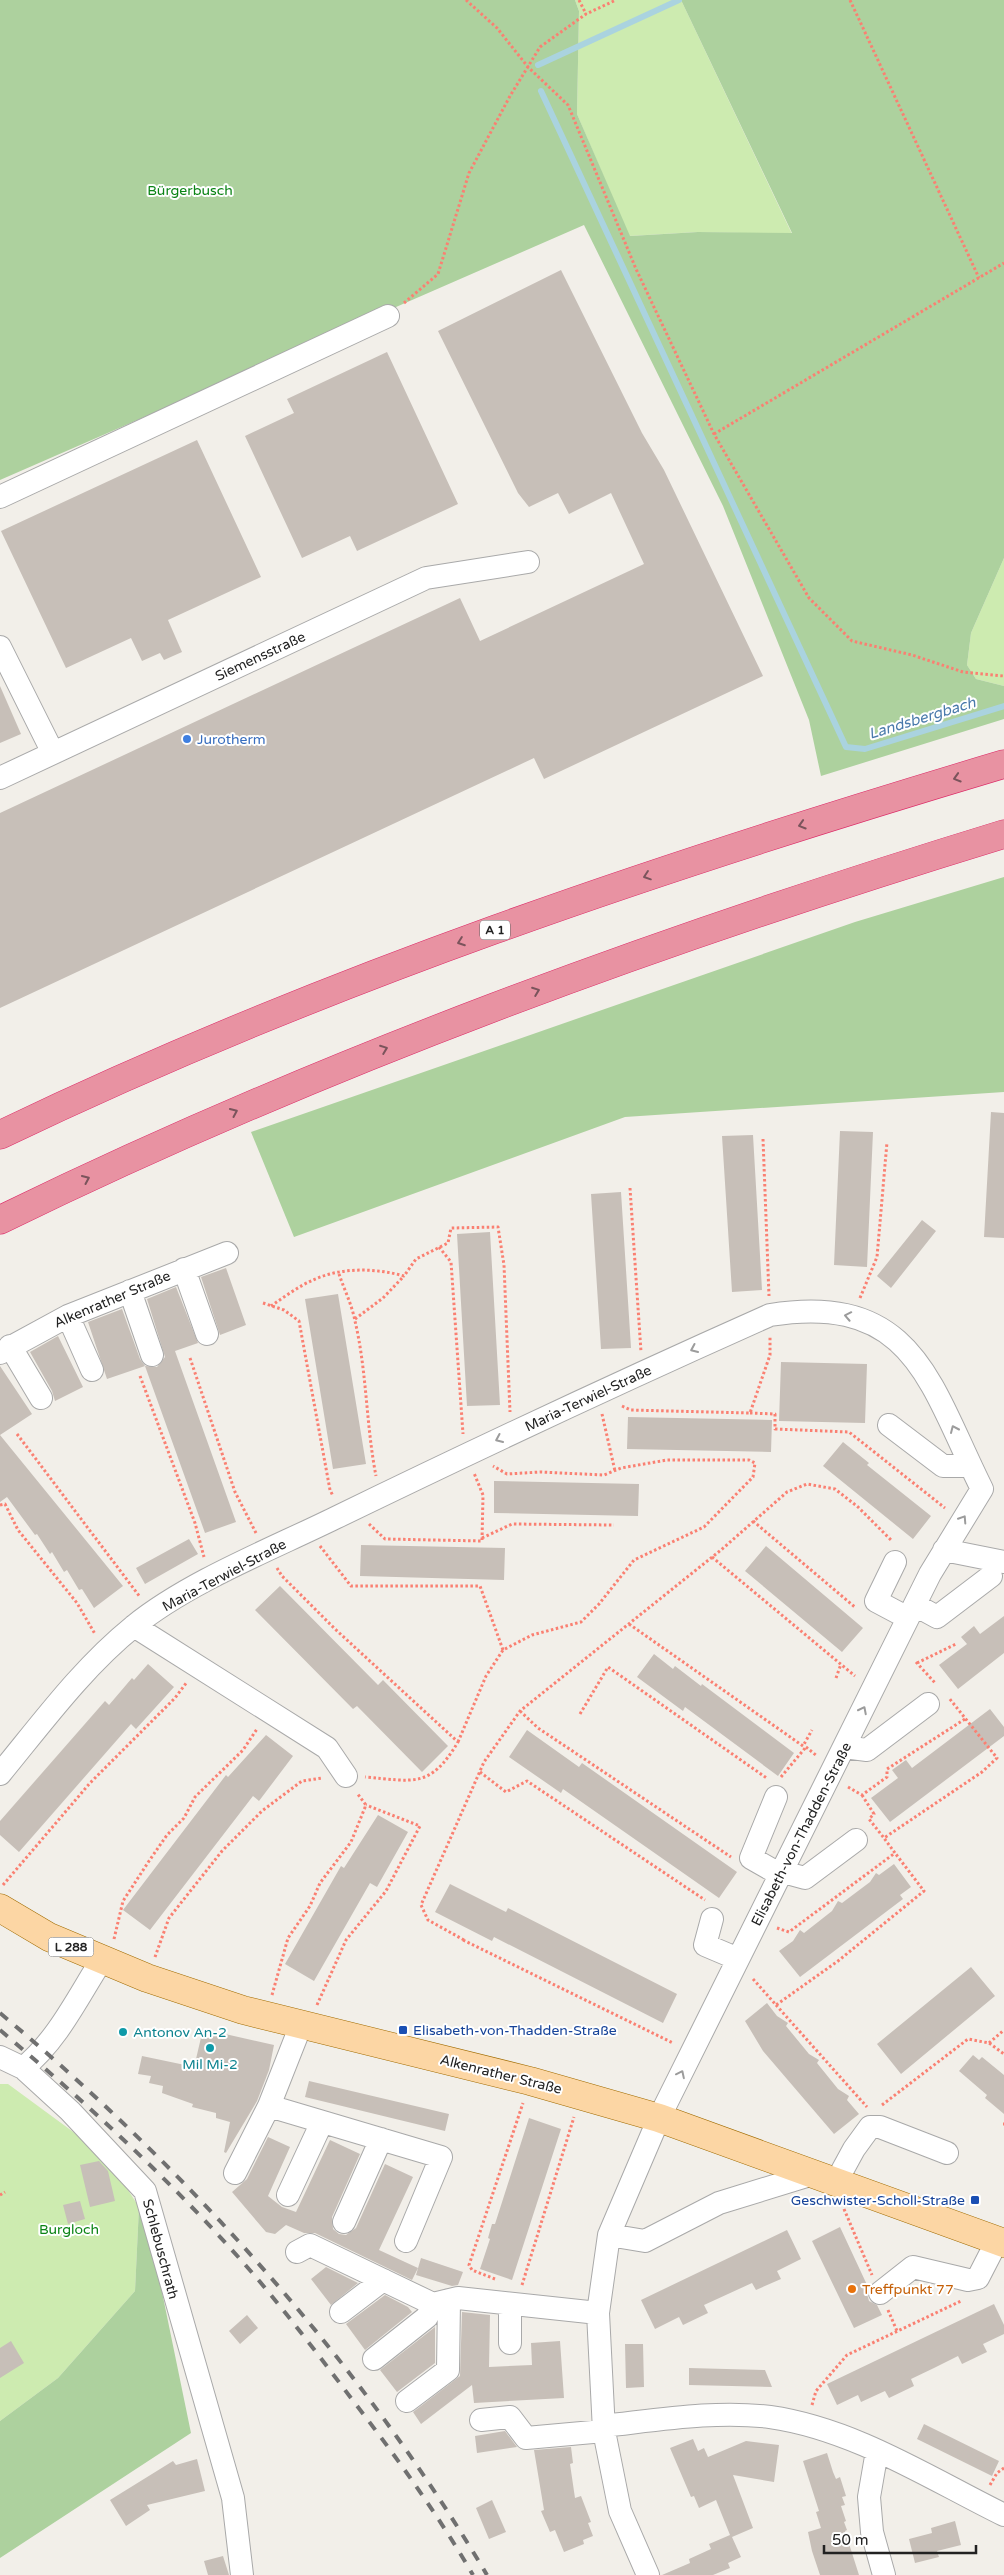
<svg xmlns="http://www.w3.org/2000/svg" width="1004" height="2575" font-family="'Varela Round',sans-serif">
<style>
.grass{fill:#cdebb0}
.forest{fill:#add19e}
.lines{fill:none;stroke-linecap:round;stroke-linejoin:round}
.stream{stroke:#aad3df;stroke-width:6}
.building{fill:#c7bfb8}
.minor-casing{stroke:#a9a9a9;stroke-width:24}
.major-casing{stroke:#a06b00;stroke-width:29}
.highway-casing{stroke:#dc2a67;stroke-width:29}
.path{stroke:#fa8072;stroke-width:3;stroke-dasharray:2.5 2.5;stroke-linecap:butt}
.minor{stroke:#fff;stroke-width:22}
.major{stroke:#fcd6a4;stroke-width:28}
.highway{stroke:#e892a2;stroke-width:28}
.rail{stroke:#707070;stroke-width:4;stroke-dasharray:10 10;stroke-linecap:butt}
.oneway{stroke:#7b545c}
.oneway2{stroke:#9c9c9c}
.shop-dot{fill:#3f7fe0;stroke:#fff;stroke-width:2}
.transit-dot{fill:#1a4fb4;stroke:#fff;stroke-width:2}
.culture-dot{fill:#0f9aa8;stroke:#fff;stroke-width:2}
.food-dot{fill:#e8710a;stroke:#fff;stroke-width:2}
.labels{text-anchor:middle;stroke-width:4;stroke-linejoin:round;paint-order:stroke}
.shield{fill:#fff;stroke:#646464;stroke-width:1}
.shield-label{font-size:12px;font-weight:bold;fill:#222}
.park-label{font-size:14px;fill:#0c8416;stroke:#fff}
.street-label{font-size:14px;fill:#222;stroke:#fff}
.shop-label{font-size:14px;fill:#366cbe;stroke:#fff;text-anchor:start}
.transit-label{font-size:14px;fill:#164399;stroke:#fff;text-anchor:start}
.culture-label{font-size:14px;fill:#0d838f;stroke:#fff;text-anchor:start}
.food-label{font-size:14px;fill:#c56008;stroke:#fff;text-anchor:start}
.water-label{font-size:15px;font-style:italic;fill:#4a7aab;stroke:#fff}
</style>
<rect width="100%" height="100%" fill="#f2efe9"/>
<path class="grass" d="M575 0H681L792 234 698 232 629 236 577 114 579 11Z
M1004 558V686L976 679 967 665 971 633Z
M0 2084H8L106 2156 139 2207 135 2291 58 2378 0 2421Z"/>
<path class="forest" d="M0 0H575L579 11 577 114 630 236 698 232 792 233 681 0H1004V558L971 633 967 665 976 679 1004 686V719L821 776 809 720 723 506 584 225 0 480Z
M1004 877V1092L625 1117 294 1237 251 1132 855 922Z
M139 2207 148 2224 191 2433 0 2558V2421L58 2378 135 2291Z"/>
<g class="lines">
<path class="stream" d="M538 65 679 0
M541 91 846 747 865 749 1004 706"/>
</g>
<path class="building" d="M561 270 642 433 664 470 763 676 544 779 534 758 0 1008V813L460 598 480 641 644 564 611 493 569 514 558 493 529 507 518 493 438 331Z
M387 352 458 504 357 551 350 536 302 558 245 436 294 413 287 399Z
M197 440 261 577 168 620 182 652 164 660 160 653 142 661 131 638 66 668 1 531Z
M0 686 21 734 0 743Z
M991 1112 1004 1113V1238L984 1237Z
M840 1131 873 1132 867 1267 834 1265Z
M753 1135 762 1290 732 1292 722 1136Z
M621 1192 631 1348 601 1349 591 1194Z
M922 1220 936 1231 891 1288 877 1276Z
M490 1232 500 1405 467 1406 457 1234Z
M226 1268 246 1325 220 1335 201 1277Z
M176 1287 198 1343 175 1351 236 1522 205 1533 145 1366 157 1367 165 1357 147 1299Z
M338 1294 366 1464 333 1469 305 1299Z
M122 1309 140 1359 145 1366 107 1379 88 1322Z
M58 1336 83 1387 55 1401 52 1391 30 1352Z
M781 1362 867 1364 865 1423 779 1421Z
M0 1366 32 1414 0 1435 123 1586 94 1608 82 1589 79 1590 67 1570 64 1572 52 1552 50 1554 37 1534 35 1535 7 1497 0 1502Z
M628 1417 772 1420 771 1452 627 1449Z
M843 1442 869 1463 867 1465 931 1516 913 1539 823 1466Z
M494 1481 639 1484 638 1516 494 1513Z
M189 1539 198 1554 145 1584 136 1568Z
M361 1545 505 1548 504 1580 360 1576Z
M766 1546 863 1628 842 1652 745 1571Z
M280 1586 378 1685 383 1680 448 1746 422 1772 357 1706 353 1709 255 1610Z
M1004 1616V1653L958 1689 939 1665 967 1644 961 1637 974 1626 980 1634Z
M654 1654 673 1669 675 1666 701 1686 702 1684 794 1753 778 1776 685 1707 683 1711 637 1677Z
M148 1664 174 1687 136 1729 131 1724 19 1852 0 1835V1821L105 1701 109 1705 132 1678 134 1680Z
M990 1709 1004 1727V1736L890 1822 871 1798 898 1778 892 1770 906 1760 912 1768Z
M527 1730 579 1767 582 1763 737 1872 719 1898 563 1789 561 1793 509 1757Z
M266 1735 293 1756 259 1801 253 1796 150 1930 123 1910 226 1775 228 1777Z
M378 1815 408 1832 377 1887 370 1883 314 1981 285 1964 341 1866 344 1868Z
M894 1864 911 1887 900 1895 903 1899 800 1977 779 1951 793 1941 800 1930 804 1933 832 1911 838 1901 842 1903 870 1882 876 1873 879 1875Z
M450 1884 506 1912 508 1908 677 1994 663 2023 494 1937 492 1941 435 1912Z
M971 1967 995 1996 901 2074 877 2044Z
M767 2003 777 2016 788 2023 786 2026 809 2054 819 2060 817 2063 838 2089 849 2096 847 2100 859 2114 834 2134 763 2051 745 2021Z
M203 2029 274 2045 269 2070 257 2101 226 2153 224 2152 230 2122 216 2118V2113L192 2107 193 2104 162 2093 163 2086 149 2083 151 2076 138 2074 142 2056 185 2065 196 2059Z
M973 2055 979 2060 982 2057 1004 2075V2114L985 2098 987 2095 959 2071Z
M309 2081 449 2114 445 2131 305 2097Z
M529 2118 561 2129 512 2280 480 2269 490 2239 488 2238 492 2224H495Z
M268 2137 290 2147 268 2196 282 2207 296 2212 330 2140 360 2154 332 2217 333 2229 339 2234 346 2235 356 2228 385 2164 413 2177 379 2250 418 2268 412 2280 315 2233H304L286 2225 275 2234 266 2232 232 2192 247 2179Z
M99 2161 108 2171 115 2201 90 2207 80 2165Z
M80 2201 85 2219 68 2224 63 2205Z
M840 2227 868 2287 867 2294 869 2301 877 2305 882 2315 854 2328 812 2241Z
M787 2230 801 2259 777 2271 781 2279 756 2290 752 2283 704 2305 708 2313 683 2325 679 2317 655 2329 641 2300Z
M421 2258 463 2272 458 2285 452 2286 416 2275Z
M326 2267 358 2283 331 2305 311 2279Z
M385 2295 408 2307 412 2312 365 2350 346 2324Z
M994 2304 1004 2325V2334L983 2344 987 2352 962 2364 958 2356 934 2368 911 2379 914 2386 889 2398 885 2391 861 2402 858 2395 837 2405 827 2384Z
M462 2312 490 2315 489 2367 532 2365 531 2343 560 2341 564 2398 474 2403 472 2385 421 2424 413 2412 460 2376Z
M247 2315 258 2328 240 2344 229 2331Z
M435 2327V2363L397 2392 380 2370Z
M11 2341 24 2363 0 2378V2348Z
M625 2344H643L644 2387 626 2388Z
M689 2368 765 2370 772 2387 689 2385Z
M924 2424 999 2461 992 2476 917 2439Z
M505 2431 517 2447 477 2453 475 2436Z
M693 2439 698 2451 704 2448 708 2457 746 2441 779 2445 774 2482 733 2475 753 2528 732 2537 741 2557 728 2563 730 2568 713 2575H662L690 2563 689 2559 711 2549 709 2544 730 2535 716 2500 699 2508 694 2496 691 2497 670 2448Z
M571 2447 573 2463 570 2464 575 2498 581 2496 591 2522 588 2523 593 2536 583 2540 584 2544 564 2552 555 2530 550 2532 541 2511 544 2510 534 2450Z
M827 2453 833 2472 836 2479 840 2477 846 2496 842 2497 845 2505 841 2506 846 2521 844 2522 847 2530 845 2531 859 2575H820L812 2551 808 2532 821 2528 816 2512 819 2511 803 2461Z
M197 2459 205 2491 147 2505 150 2510 126 2526 110 2500 173 2461 176 2465Z
M492 2500 506 2532 489 2539 476 2508Z
M955 2521 961 2545 937 2551 939 2557 915 2563 909 2539 932 2533 931 2528Z
M223 2556 229 2575H208L204 2561Z"/>
<g class="lines">
<defs>
<path id="minor" d="M0 497 388 316
M0 647 53 753
M0 778 426 578 528 562
M184 1269 207 1334
M130 1291 152 1355
M68 1316 92 1370
M10 1346 41 1398
M0 1353 68 1316 227 1253
M889 1425 943 1466H971
M944 1550 1004 1562
M895 1562 876 1601 908 1618
M915 1605 937 1617 991 1576
M134 1626 327 1748 346 1776
M844 1747 867 1750 928 1704
M0 1774C42 1723 82 1668 134 1626 188 1582 272 1549 335 1518 479 1448 624 1380 770 1315 914 1292 930 1385 982 1489L930 1574 659 2118 609 2235 598 2313 604 2431 620 2511 648 2575
M776 1797 751 1858 781 1875
M783 1872 805 1878 856 1840
M712 1919 705 1945 738 1959
M301 2025 269 2106 441 2157 406 2241
M0 2057 23 2068 70 2111 145 2191 233 2498 242 2575
M23 2068C57 2041 78 1997 101 1961
M235 2173 269 2106
M836 2182 854 2149 870 2127H880L947 2153
M288 2195 322 2122
M344 2222 381 2139
M609 2235 645 2241 719 2203 813 2174
M297 2252 310 2245 433 2304 458 2298 598 2313
M880 2293 913 2267 968 2280 978 2278 997 2241
M341 2312 383 2280
M510 2343V2304
M374 2359 427 2317 433 2304
M407 2401 448 2370 449 2300
M481 2420 510 2417 526 2438 604 2431
M603 2426C658 2420 716 2410 770 2417 854 2429 929 2478 1004 2515
M877 2451 869 2497 872 2532 884 2575"/>
<path id="major" d="M0 1908 49 1937 147 1978 243 2010 530 2081 659 2118 1004 2243"/>
<path id="highway" d="M0 1135C322 980 662 866 1004 764
M0 1220C323 1062 661 939 1004 834"/>
</defs>
<use href="#minor" class="minor-casing"/>
<use href="#major" class="major-casing"/>
<use href="#highway" class="highway-casing"/>
<path class="path" d="M466 0 497 28 528 67 568 105 636 269 714 434 809 598 852 641 912 655 963 672 1004 676
M579 0 586 14
M850 0 979 278
M404 303 438 274 469 173 510 96 540 47 586 14 616 0
M714 434 1004 263
M763 1139 769 1296
M630 1188 641 1352
M439 1247 451 1262 463 1434
M339 1274C344 1289 352 1305 355 1321 367 1372 366 1425 376 1476
M860 1298 877 1257 887 1142
M263 1303 284 1310 299 1321 330 1490 333 1496
M271 1306C284 1297 299 1286 313 1280 341 1267 376 1268 404 1276L416 1259 448 1243 451 1228 498 1227 504 1265 510 1412
M355 1319 383 1298 404 1276
M190 1358 235 1492 256 1533
M140 1376 195 1523 204 1557
M622 1406 631 1410 750 1413 770 1355V1337
M750 1413 775 1414V1429L849 1432 945 1508
M602 1414 615 1471
M17 1434 140 1597
M0 1505 5 1504 18 1530 77 1603 95 1634
M753 1521 856 1608
M369 1524 385 1539 482 1541 483 1495 474 1473
M482 1538 512 1524 614 1525
M320 1546 351 1586H480L503 1650
M712 1557 855 1676
M277 1568 282 1576 335 1629 458 1742C430 1789 414 1781 365 1777
M629 1624 803 1746 812 1730
M916 1662 936 1684
M917 1663 956 1644
M836 1678 841 1664
M520 1711 538 1728 731 1857
M580 1714 608 1667 768 1779
M458 1742 486 1676 503 1650 532 1635 581 1622 599 1604 634 1560 704 1527 753 1477 755 1463 749 1460H667L621 1468 604 1475 540 1472 507 1474 493 1466
M806 1747 817 1756
M480 1772 506 1792 527 1781 705 1900
M781 1777 806 1747
M848 1787 862 1795 887 1777V1769L965 1719
M862 1795 874 1814 869 1819 884 1838
M3 1885 90 1783 175 1698 187 1682
M777 1928 789 1932 895 1853 884 1838 982 1772 997 1758 949 1698
M114 1939 123 1901 149 1861 167 1835 184 1818 195 1797 243 1750 257 1729
M463 1940 673 2043
M464 1940 428 1920 421 1905 484 1762 520 1711 721 1550 787 1492 807 1484 835 1489 858 1507 892 1541
M155 1957 169 1918 222 1851 262 1811 302 1781 322 1778
M753 1979 776 2005 838 1961 924 1891 895 1853
M272 1995 288 1938 310 1906 320 1883 351 1842 366 1805 357 1793
M317 2005 346 1940 386 1891 420 1826 366 1805
M776 2005 867 2107
M989 2043 1004 2030
M882 2105 968 2039 989 2043 1004 2054
M1003 2124H1004
M0 2195 5 2192
M844 2209 872 2275
M495 2279 472 2270 469 2265 523 2103
M522 2285 574 2117
M888 2310 897 2331
M812 2405 816 2391 847 2355 961 2301
M990 2485 997 2473 1004 2468"/>
<use href="#minor" class="minor"/>
<use href="#major" class="major"/>
<use href="#highway" class="highway"/>
<path class="rail" d="M0 2013C191 2173 360 2361 487 2575
M0 2030C90 2106 178 2187 255 2276 289 2316 320 2357 351 2398 395 2455 437 2513 473 2575"/>
</g>
<defs><path id="oneway-chevron" d="M-2-3.5L2.5 0L-2 3.5" fill="none" stroke-width="1.6" stroke-linecap="round" stroke-linejoin="round" transform="scale(1.25)"/></defs>
<g class="oneway">
<use href="#oneway-chevron" transform="translate(957 778) rotate(163)"/>
<use href="#oneway-chevron" transform="translate(802 825) rotate(163)"/>
<use href="#oneway-chevron" transform="translate(647 876) rotate(161)"/>
<use href="#oneway-chevron" transform="translate(461 942) rotate(160)"/>
<use href="#oneway-chevron" transform="translate(536 991) rotate(-21)"/>
<use href="#oneway-chevron" transform="translate(384 1049) rotate(-21)"/>
<use href="#oneway-chevron" transform="translate(234 1112) rotate(-24)"/>
<use href="#oneway-chevron" transform="translate(86 1179) rotate(-24)"/>
</g>
<g class="oneway2">
<use href="#oneway-chevron" transform="translate(848 1316) rotate(-169)"/>
<use href="#oneway-chevron" transform="translate(694 1349) rotate(156)"/>
<use href="#oneway-chevron" transform="translate(954 1429) rotate(-114)"/>
<use href="#oneway-chevron" transform="translate(499 1439) rotate(156)"/>
<use href="#oneway-chevron" transform="translate(963 1519) rotate(-57)"/>
<use href="#oneway-chevron" transform="translate(863 1710) rotate(-63)"/>
<use href="#oneway-chevron" transform="translate(681 2074) rotate(-64)"/>
</g>
<circle class="shop-dot" cx="187" cy="739" r="5"/>
<g class="transit-dot">
<rect x="398" y="2025" width="10" height="10" rx="2.5"/>
<rect x="970" y="2195" width="10" height="10" rx="2.5"/>
</g>
<g class="culture-dot">
<circle cx="123" cy="2032" r="5"/>
<circle cx="210" cy="2048" r="5"/>
</g>
<circle class="food-dot" cx="852" cy="2289" r="5"/>
<g class="labels">
<g class="shield">
<rect x="480" y="920.5" width="30" height="19" rx="4"/>
<rect x="48.5" y="1937.5" width="45" height="19" rx="4"/>
</g>
<g class="shield-label">
<text x="495" y="934">A 1</text>
<text x="71" y="1951">L 288</text>
</g>
<g class="park-label">
<text x="190" y="195">Bürgerbusch</text>
<text x="69" y="2234">Burgloch</text>
</g>
<g class="street-label">
<text transform="translate(260 656) rotate(-25)" y="5">Siemensstraße</text>
<text transform="translate(112 1299) rotate(-23)" y="5">Alkenrather Straße</text>
<text transform="translate(588 1398) rotate(-25)" y="5">Maria-Terwiel-Straße</text>
<text transform="translate(224 1575) rotate(-28)" y="5">Maria-Terwiel-Straße</text>
<text transform="translate(801 1834) rotate(-63)" y="5">Elisabeth-von-Thadden-Straße</text>
<text transform="translate(501 2074) rotate(14)" y="5">Alkenrather Straße</text>
<text transform="translate(161 2249) rotate(75)" y="5">Schlebuschrath</text>
</g>
<g class="shop-label">
<text x="197" y="744">Jurotherm</text>
</g>
<g class="transit-label">
<text x="413" y="2035">Elisabeth-von-Thadden-Straße</text>
<text x="965" y="2205" text-anchor="end">Geschwister-Scholl-Straße</text>
</g>
<g class="culture-label">
<text x="133" y="2037">Antonov An-2</text>
<text x="210" y="2069" text-anchor="middle">Mil Mi-2</text>
</g>
<g class="food-label">
<text x="862" y="2294">Treffpunkt 77</text>
</g>
<g class="water-label">
<text transform="translate(922 718) rotate(-17)" y="5">Landsbergbach</text>
</g>
</g>
<path d="M824 2545v8h152v-8" fill="none" stroke="#222222" stroke-width="2.5"/>
<text x="832" y="2545" font-size="15" fill="#222222" stroke="#ffffff" stroke-width="4" paint-order="stroke">50 m</text>
</svg>
